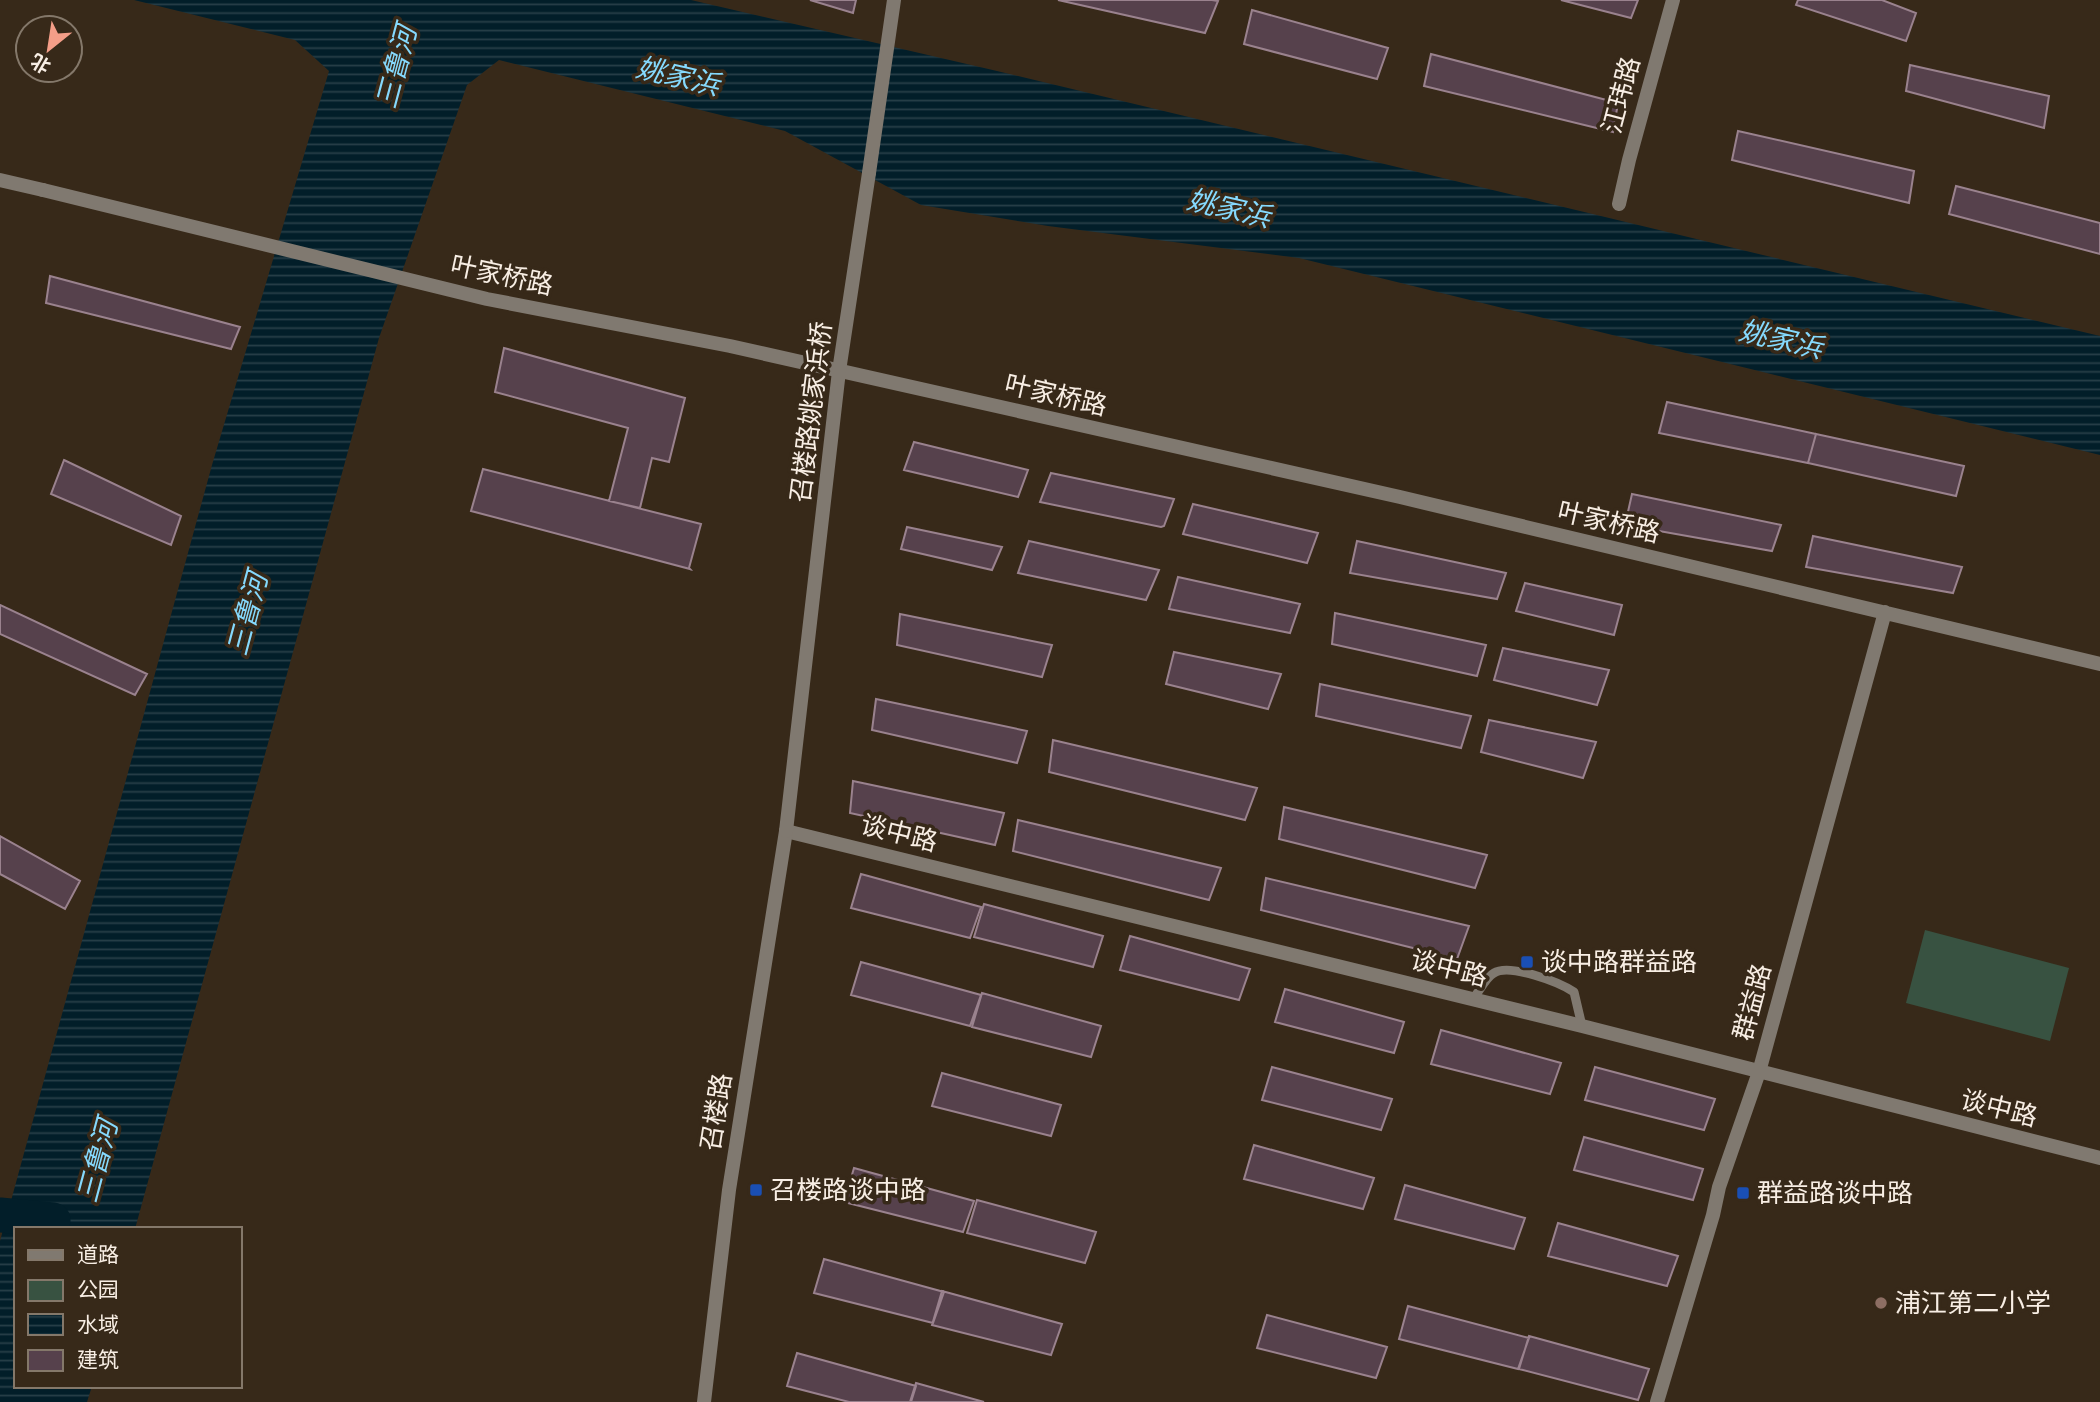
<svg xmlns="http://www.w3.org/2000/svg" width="2100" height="1402" font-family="'Alegreya Sans','Noto Sans SC',sans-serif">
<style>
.park{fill:#385241}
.water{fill:url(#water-rules)}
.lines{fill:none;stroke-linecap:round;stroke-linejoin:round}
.river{stroke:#021e29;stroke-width:35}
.building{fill:#56414c;stroke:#9a828e;stroke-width:2}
.service{stroke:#807970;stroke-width:9}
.minor{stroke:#807970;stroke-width:14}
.tertiary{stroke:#807970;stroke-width:14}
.tertiary-bridge{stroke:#807970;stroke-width:14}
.transit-dot{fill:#1a4fb4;stroke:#372919;stroke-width:2.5}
.education-dot{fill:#8d6e63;stroke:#372919;stroke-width:2.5}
.labels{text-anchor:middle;stroke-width:7;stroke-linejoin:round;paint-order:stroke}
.street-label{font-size:26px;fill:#f8eee4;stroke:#372919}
.poi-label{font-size:26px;fill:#f8eee4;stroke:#372919;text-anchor:start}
.water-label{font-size:28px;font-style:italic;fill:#85d9fd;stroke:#372919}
</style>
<defs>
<pattern id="water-rules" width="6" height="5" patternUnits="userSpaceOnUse" patternTransform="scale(1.75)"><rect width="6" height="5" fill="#021e29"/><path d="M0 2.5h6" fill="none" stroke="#283f48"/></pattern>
</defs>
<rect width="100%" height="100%" fill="#372919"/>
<path class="park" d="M1925 930 2069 968 2050 1041 1906 1003Z"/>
<path class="water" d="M134 0H691L997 71 2100 336V455L1299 258 1048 226 921 205 785 131 499 60 467 85 379 338 135 1229H16V1386H92L87 1402H0V1241L212 465 329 71 295 40Z"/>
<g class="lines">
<path class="river" d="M0 1215 53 1220"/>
</g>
<path class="building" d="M810 0H856L853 13Z
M1058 0H1212L1218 1 1205 33Z
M1561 0H1638L1631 18Z
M1798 0H1882L1916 13 1906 41 1796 5Z
M1252 10 1388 48 1377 79 1244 44Z
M1431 54 1618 103 1613 132 1424 86Z
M1910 65 2049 96 2044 128 1906 91Z
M1738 131 1914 171 1909 203 1732 160Z
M1956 186 2100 223V254L1949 214Z
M50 276 240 327 231 349 46 303Z
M504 348 685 398 669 462 652 458 640 508 609 501 628 428 495 392Z
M1667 402 1816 434 1808 463 1659 433Z
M1816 434 1964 466 1956 496 1808 463Z
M914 442 1028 470 1018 497 904 470Z
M64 460 181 516 171 545 51 494Z
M483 469 701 524 689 568 690 569 471 511Z
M1051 473 1174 499 1164 526 1161 527 1040 502Z
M1632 494 1781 525 1772 551 1625 525Z
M1193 504 1318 533 1307 563 1183 534Z
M907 527 1002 547 992 570 901 549Z
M1813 536 1962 567 1953 593 1806 567Z
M1029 541 1159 570 1146 600 1018 573Z
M1357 541 1506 573 1497 599 1350 573Z
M1178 577 1300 604 1290 633 1169 609Z
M1525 583 1622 605 1614 635 1516 611Z
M0 605 147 674 135 695 0 634Z
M1335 613 1486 645 1477 676 1332 644Z
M900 614 1052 645 1042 677 897 645Z
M1503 648 1609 670 1597 705 1494 680Z
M1174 652 1281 674 1268 709 1166 684Z
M1320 684 1471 716 1461 748 1316 716Z
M876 699 1027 731 1017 763 872 730Z
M1489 720 1596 742 1583 778 1481 752Z
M1053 740 1257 788 1245 820 1049 772Z
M853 781 1004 813 995 845 850 813Z
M1284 807 1487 855 1475 888 1279 839Z
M1018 820 1221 868 1209 900 1013 851Z
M0 836 80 881 65 909 0 874Z
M861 874 981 907 970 938 851 908Z
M1266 878 1469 926 1457 959 1261 910Z
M984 904 1103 936 1093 967 974 937Z
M1130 936 1250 969 1239 1000 1120 970Z
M861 962 981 995 970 1026 851 995Z
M1285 989 1404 1022 1394 1053 1275 1022Z
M982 993 1101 1026 1091 1057 972 1027Z
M1441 1030 1561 1063 1550 1094 1431 1064Z
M1272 1067 1392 1099 1381 1130 1262 1100Z
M1595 1067 1715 1099 1704 1130 1585 1100Z
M942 1073 1061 1105 1051 1136 932 1106Z
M1584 1137 1703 1169 1693 1200 1574 1170Z
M1254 1145 1374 1178 1363 1209 1244 1179Z
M854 1168 974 1201 963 1232 844 1202Z
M1405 1185 1525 1218 1514 1249 1395 1219Z
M977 1200 1096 1232 1085 1263 967 1233Z
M1558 1223 1678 1256 1667 1286 1548 1256Z
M824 1259 944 1292 933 1323 814 1293Z
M942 1291 1062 1324 1051 1355 932 1325Z
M1408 1306 1529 1338 1518 1369 1399 1339Z
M1267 1315 1387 1347 1376 1378 1257 1348Z
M1529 1336 1649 1369 1638 1400 1519 1369Z
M797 1353 916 1386 911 1402H849L787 1386Z
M916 1383 984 1402H910Z"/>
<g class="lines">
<path class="service" d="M1473 999C1479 992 1486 977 1494 973 1509 963 1559 982 1574 992L1582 1026"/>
<path class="minor" d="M43 190 487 299 730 346 1400 497 2100 664
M1619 204 1629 160 1673 0
M786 831 1582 1026 2100 1158
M1657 1402 1713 1215 1719 1187 1759 1072 1885 612"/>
<path class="tertiary" d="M869 173 894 0
M0 180 43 190
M704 1402 729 1190 786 831"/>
<path class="tertiary-bridge" d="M786 831 839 371 869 173"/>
</g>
<g class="transit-dot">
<rect x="1520" y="955" width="14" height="14" rx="3.5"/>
<rect x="749" y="1183" width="14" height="14" rx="3.5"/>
<rect x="1736" y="1186" width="14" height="14" rx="3.5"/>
</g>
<circle class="education-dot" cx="1881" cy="1303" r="7"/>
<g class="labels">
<g class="street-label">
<text transform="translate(1621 95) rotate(-75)" y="9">江玮路</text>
<text transform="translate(502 275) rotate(12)" y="9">叶家桥路</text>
<text transform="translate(1056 395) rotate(13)" y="9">叶家桥路</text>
<text transform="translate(811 412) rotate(-83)" y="9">召楼路姚家浜桥</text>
<text transform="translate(1609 522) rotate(13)" y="9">叶家桥路</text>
<text transform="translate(899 833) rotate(14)" y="9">谈中路</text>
<text transform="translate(1449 968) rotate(14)" y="9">谈中路</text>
<text transform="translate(1752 1002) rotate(-75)" y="9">群益路</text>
<text transform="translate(1999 1108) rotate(14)" y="9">谈中路</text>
<text transform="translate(716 1112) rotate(-81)" y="9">召楼路</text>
</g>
<g class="poi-label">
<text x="1541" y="971">谈中路群益路</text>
<text x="770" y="1199">召楼路谈中路</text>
<text x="1757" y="1202">群益路谈中路</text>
<text x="1895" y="1312">浦江第二小学</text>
</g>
<g class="water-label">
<text transform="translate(396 67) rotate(-75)" y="10">三鲁河</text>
<text transform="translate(678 76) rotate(13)" y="10">姚家浜</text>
<text transform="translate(1229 208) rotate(13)" y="10">姚家浜</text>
<text transform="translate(1781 339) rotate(13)" y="10">姚家浜</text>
<text transform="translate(247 614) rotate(-75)" y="10">三鲁河</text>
<text transform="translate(97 1161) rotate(-75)" y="10">三鲁河</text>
</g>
</g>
<rect x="14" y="1227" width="228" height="161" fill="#372919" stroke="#84786a" stroke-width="2"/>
<rect x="28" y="1250" width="35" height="10" fill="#807970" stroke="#84786a" stroke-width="2"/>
<text x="77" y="1262" font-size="21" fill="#f8eee4">道路</text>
<rect x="28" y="1280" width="35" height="21" fill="#385241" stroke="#84786a" stroke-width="2"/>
<text x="77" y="1297" font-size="21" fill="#f8eee4">公园</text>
<rect x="28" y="1314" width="35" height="21" fill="url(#water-rules)" stroke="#84786a" stroke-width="2"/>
<text x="77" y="1332" font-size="21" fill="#f8eee4">水域</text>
<rect x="28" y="1350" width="35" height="21" fill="#56414c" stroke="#84786a" stroke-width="2"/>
<text x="77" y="1367" font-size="21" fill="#f8eee4">建筑</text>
<g transform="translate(49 49) rotate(210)"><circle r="33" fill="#372919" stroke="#84786a" stroke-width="2"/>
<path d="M0-5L12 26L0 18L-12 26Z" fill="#f49e88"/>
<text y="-10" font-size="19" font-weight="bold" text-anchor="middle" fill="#f8eee4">北</text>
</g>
</svg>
